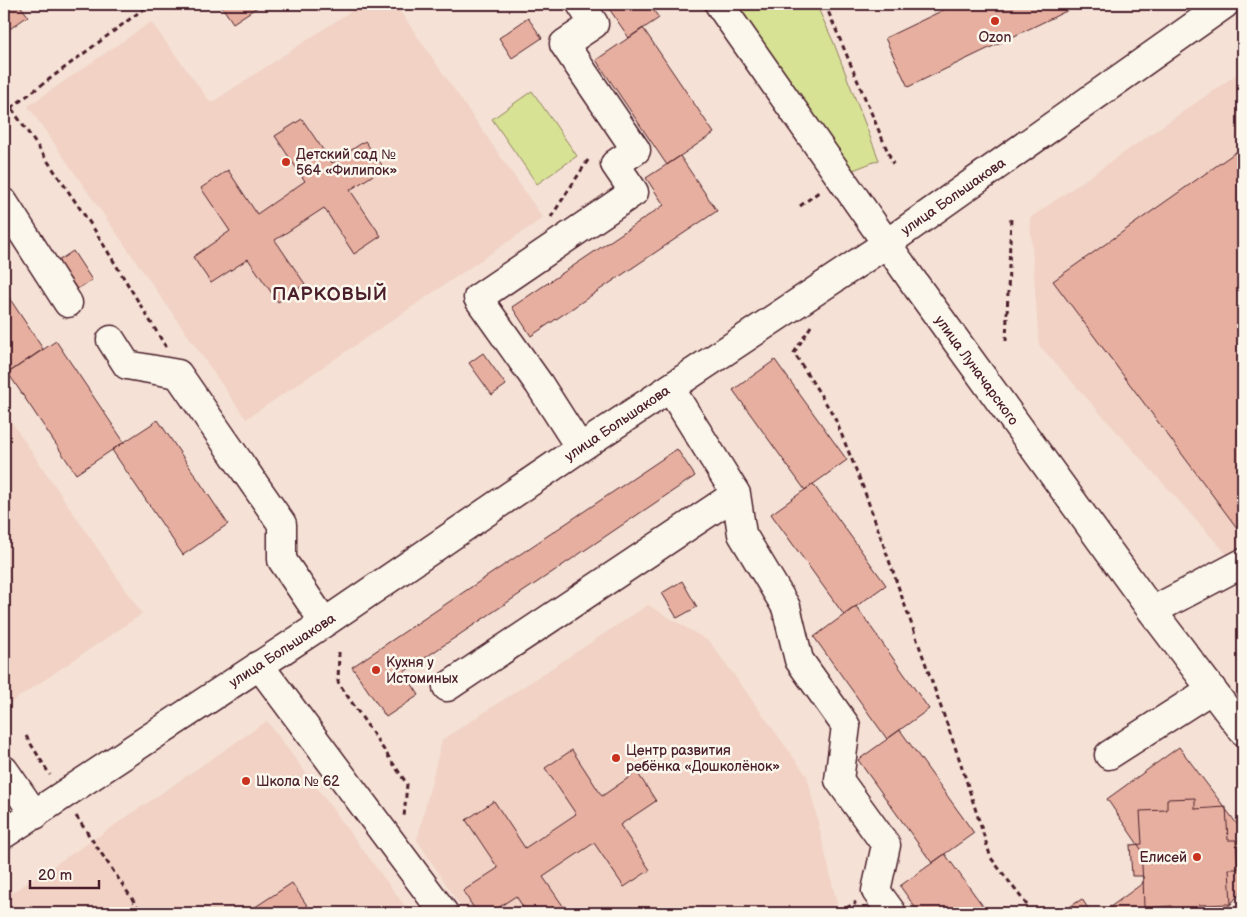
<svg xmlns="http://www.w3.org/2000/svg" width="1247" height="917" font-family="'Balsamiq Sans',sans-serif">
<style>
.built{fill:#f1d2c5}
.green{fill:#d7e295;stroke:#908060}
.building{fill:#e7af9f;stroke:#4a1f2b}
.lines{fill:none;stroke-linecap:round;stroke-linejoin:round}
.minor-casing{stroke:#4a1f2b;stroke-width:31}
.path{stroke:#4a1f2b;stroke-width:3;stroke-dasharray:5 4;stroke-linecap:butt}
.minor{stroke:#fbf7ec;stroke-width:28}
.poi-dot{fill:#c8321e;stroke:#fbf7ec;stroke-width:2}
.labels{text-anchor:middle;stroke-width:5;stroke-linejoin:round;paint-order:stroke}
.poi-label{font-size:14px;fill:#4a1f2b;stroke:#fbf7ec;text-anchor:start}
.street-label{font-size:14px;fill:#4a1f2b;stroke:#fbf7ec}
.district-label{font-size:19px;font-weight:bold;letter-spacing:1px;fill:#4a1f2b;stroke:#fbf7ec}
</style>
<rect width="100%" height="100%" fill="#f5e1d5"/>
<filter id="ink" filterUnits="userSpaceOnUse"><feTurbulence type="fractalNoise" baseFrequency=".02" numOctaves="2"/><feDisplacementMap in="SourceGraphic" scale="10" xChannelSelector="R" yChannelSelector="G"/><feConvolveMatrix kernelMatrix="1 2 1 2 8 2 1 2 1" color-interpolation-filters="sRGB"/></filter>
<g filter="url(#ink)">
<path class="built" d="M362 4H395L543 218 246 419 28 106 151 22 211 103Z
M1243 70V552L1232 560 1039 345 1030 218Z
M4 411 142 614 4 707Z
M648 605 710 642 807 776 837 904 822 913H465L417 840 442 740Z
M267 721 410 913H4V898L93 840Z"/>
<path class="green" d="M735 4H816L833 41 879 160 848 172Z
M532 91 577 156 537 184 492 119Z"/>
<path class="building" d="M4 4H19L28 16 4 33Z
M220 4H262L233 23Z
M606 4H649L659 18 629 38Z
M956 4H1081L908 87 885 38Z
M528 18 542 38 512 58 499 38Z
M643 28 714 133 667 165 596 60Z
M302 119 332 163 365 141 384 168 350 190 381 236 354 254 324 208 275 240 305 284 278 302 248 259 211 283 193 257 230 231 201 188 228 170 257 214 305 181 275 136Z
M1243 147V536L1053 281Z
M680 156 717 211 531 336 512 307 664 205 646 178Z
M73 251 92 280 77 289 58 261Z
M4 290 43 349 8 373 4 366Z
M56 341 124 442 76 474 8 373Z
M483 353 506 385 492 395 469 363Z
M775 360 847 460 805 490 733 390Z
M158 420 228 524 183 555 112 450Z
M677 449 695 476 404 672 419 695 386 717 352 667Z
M813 484 886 585 844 615 771 514Z
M682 581 697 607 677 618 662 593Z
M856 606 929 709 887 739 814 637Z
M900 730 974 833 932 863 858 760Z
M1179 747 1243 832V889L1231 904 1219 913H1102L1143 883 1141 849 1107 799Z
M572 750 602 796 637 772 656 801 620 825 650 870 624 887 594 843 543 877 568 913H527L516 896 490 913H477L463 891 498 868 466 820 494 801 525 848 576 814 545 768Z
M1195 798V809L1226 807 1228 840H1236L1238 869H1229L1231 904 1199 905V913H1172V906L1144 908 1143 876H1132L1130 845 1142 844 1140 811 1167 810V799Z
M945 854 988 913H919L900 886Z
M292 883 312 913H246Z
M1082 899 1091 913H1060Z"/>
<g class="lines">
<defs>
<path id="minor" d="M719 4 915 284 1152 611 1243 731
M4 203 68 303
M111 340 127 365 178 374 282 524V560L324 622
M670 388 736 494 742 534 786 607 799 660 846 726 839 780 886 845 876 891 892 913
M580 448 539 384 478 298 634 192 615 164 636 150 564 44 594 24 581 4
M1152 611 1243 563
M259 665 444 913
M447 687 736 494
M1109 755 1212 689
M4 770 35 815
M4 834 330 619 580 448 886 244 1225 4"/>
</defs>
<use href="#minor" class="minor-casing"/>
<path class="path" d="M825 4 893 164
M12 109 94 229 166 347
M4 113 150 4
M800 206 820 191
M551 217 590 157
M811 326 794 353 834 416 863 487 960 761 991 858 1033 913
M1006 341 1011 217
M339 652 338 682 407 784 404 817
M26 736 50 775
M76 816 139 909
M839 913 856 902
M850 913 855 904
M1239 913 1243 910"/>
<use href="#minor" class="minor"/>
</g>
</g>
<g class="poi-dot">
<circle cx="995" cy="21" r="5"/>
<circle cx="286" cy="162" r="5"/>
<circle cx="376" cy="670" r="5"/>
<circle cx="616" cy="758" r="5"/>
<circle cx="246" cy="781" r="5"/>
<circle cx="1197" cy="857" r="5"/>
</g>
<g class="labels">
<g class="poi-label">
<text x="995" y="42" text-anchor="middle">Ozon</text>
<text x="296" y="159">Детский сад №<tspan x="296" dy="16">564 «Филипок»</tspan></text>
<text x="386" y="667">Кухня у<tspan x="386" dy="16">Истоминых</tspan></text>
<text x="626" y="755">Центр развития<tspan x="626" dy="16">ребёнка «Дошколёнок»</tspan></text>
<text x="256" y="786">Школа № 62</text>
<text x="1187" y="862" text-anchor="end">Елисей</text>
</g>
<g class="street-label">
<text transform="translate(953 196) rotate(-35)" y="5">улица Большакова</text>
<text transform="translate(977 370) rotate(54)" y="5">улица Луначарского</text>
<text transform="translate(617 423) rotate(-34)" y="5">улица Большакова</text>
<text transform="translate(282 650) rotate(-33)" y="5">улица Большакова</text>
</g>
<g class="district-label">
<text x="330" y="300">ПАРКОВЫЙ</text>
</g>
</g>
<rect width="1247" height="917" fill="none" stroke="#fbf7ec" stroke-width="20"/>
<rect x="10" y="10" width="1227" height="897" fill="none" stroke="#4a1f2b" stroke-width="2" filter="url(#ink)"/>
<path d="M30 880v8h69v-8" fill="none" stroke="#4a1f2b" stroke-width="2.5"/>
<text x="38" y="880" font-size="15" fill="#4a1f2b" stroke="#fbf7ec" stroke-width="4" paint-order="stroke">20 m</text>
</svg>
